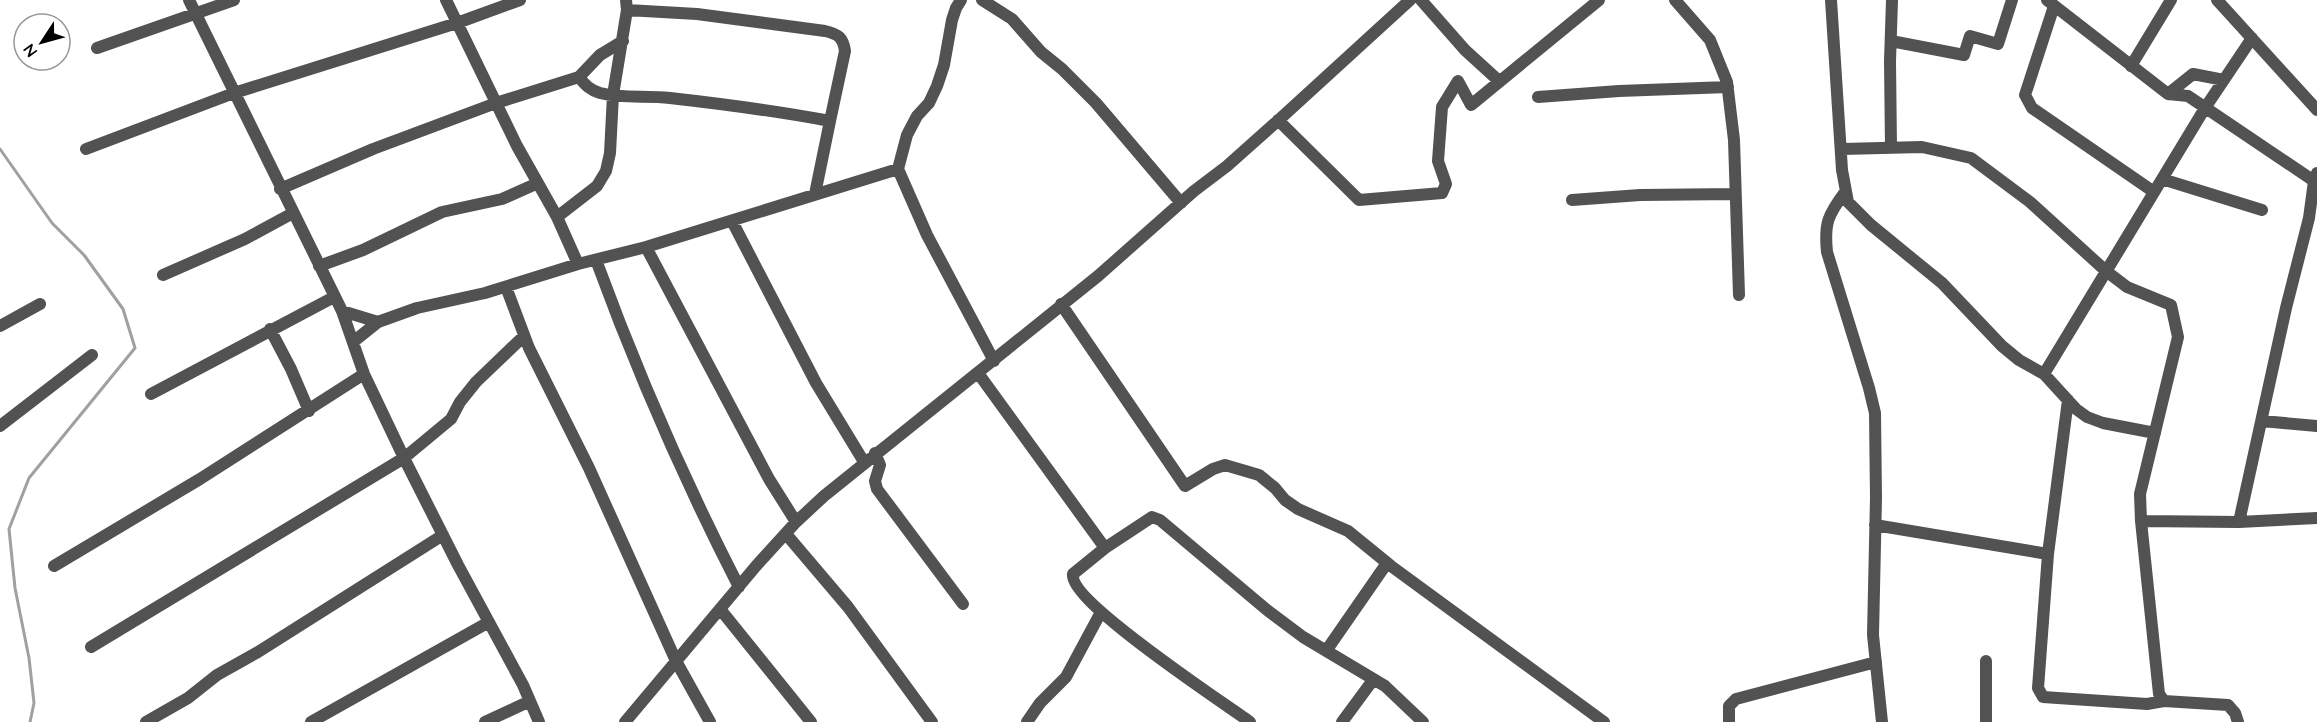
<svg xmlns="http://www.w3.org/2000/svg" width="2317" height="722" font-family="Quicksand,sans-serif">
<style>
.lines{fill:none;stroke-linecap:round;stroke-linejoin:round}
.stream{stroke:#a0a0a0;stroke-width:3}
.minor{stroke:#525252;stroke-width:12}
</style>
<rect width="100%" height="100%" fill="#fff"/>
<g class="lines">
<path class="stream" d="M0 149 52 223 84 255 123 309 135 348 29 478 9 529 15 588 29 658 34 703 30 722"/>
<path class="minor" d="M189 0 342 311 364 374 404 458 458 565 523 685 539 722
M446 0 517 146 557 217 578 264
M961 0 956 8 952 20 944 65 937 86 929 103 917 116 907 135 898 169 927 235 994 361
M982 0 1012 19 1041 52 1062 69 1096 103 1181 203
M1421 0 1465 50 1499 81
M1675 0 1710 40 1727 82 1734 140 1739 295
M1831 0 1842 170 1848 202 1871 225 1942 283 2002 346 2019 360 2044 374 2076 409 2087 417 2103 423 2155 433
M2047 0 2168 94 2193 74 2224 80
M2217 0 2317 110
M2054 6 2025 95 2032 108 2154 192
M627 10 697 14 825 31C838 34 843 37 845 51L830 121
M1891 41 1964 55 1970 36 1998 44 2012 0
M97 48 234 0
M2131 66 2171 0
M579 77 600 55 623 41
M2168 94 2188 96 2314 181
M1538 97 1619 91 1728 87
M1278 120 1359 200 1442 193 1446 184 1438 161 1442 107 1458 81 1471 105 1599 0
M1891 148 1890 61 1892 0
M86 149 234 93 457 23 520 0
M1842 149 1922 147 1971 158 2030 202 2106 271 2127 287 2171 305 2178 337 2140 494 2141 521 2159 694 2164 701 2228 705 2235 713 2238 722
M2162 179 2262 210
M280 189 373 149 496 103 579 77C585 85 590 90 600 93 623 99 647 95 670 98 723 104 777 111 830 121L815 194
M1845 192C1828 215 1824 223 1827 252L1869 388 1875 413 1876 498 1873 635 1882 722
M1572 200 1640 195 1735 194
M557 217 597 186 606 171 610 153 613 95 627 10 626 0
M732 221 816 383 864 462
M646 247 769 479 796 522
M596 260C637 372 684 480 739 587
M319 266 363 250 442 212 502 199 538 183
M163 275 245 239 293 213
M506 287 529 348 589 468 676 661 710 722
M1061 304 1185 486 1213 469 1225 465 1259 475 1275 488 1285 500 1298 509 1348 531 1391 566 1604 722
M342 311 378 322
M0 326 40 304
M270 329 291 369 309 411
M353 342 378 322 417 308 485 293 578 264 646 247 898 169
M978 373 1105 548
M2044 374 2205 108 2252 38
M151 394 334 297
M2262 421 2317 426
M0 426 92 355
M875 453 880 465 875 481 877 489 963 604
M2141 521 2239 522 2317 518
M2239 522 2286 308 2309 218 2314 181 2317 173
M1875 525 2048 554 2068 400
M786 534 848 607 932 722
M2048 554 2038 688 2043 697 2147 704 2164 701
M54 566 200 479 364 374
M720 609 811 722
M91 647 404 458 451 419 460 402 476 382 524 336
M1326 651 1387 563
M1986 661V722
M146 722 188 698 217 675 258 652 443 535
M311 722 489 622
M485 722 530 701
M625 722 756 566 796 522 824 496 1098 276 1194 191 1227 166 1282 117 1410 0
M1027 722 1040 703 1066 677 1101 612
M1250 722C1224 703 1068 601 1073 574L1105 548 1152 517 1160 520 1267 610 1303 637 1385 686 1423 722
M1342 722 1373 680
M1729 722V706L1736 699 1876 662"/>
</g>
<g transform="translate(42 42) rotate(234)"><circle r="28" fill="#ffffff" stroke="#999999" stroke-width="1.5"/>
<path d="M0-4.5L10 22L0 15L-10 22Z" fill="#000000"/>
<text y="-9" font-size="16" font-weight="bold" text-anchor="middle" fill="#000000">N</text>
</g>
</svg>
